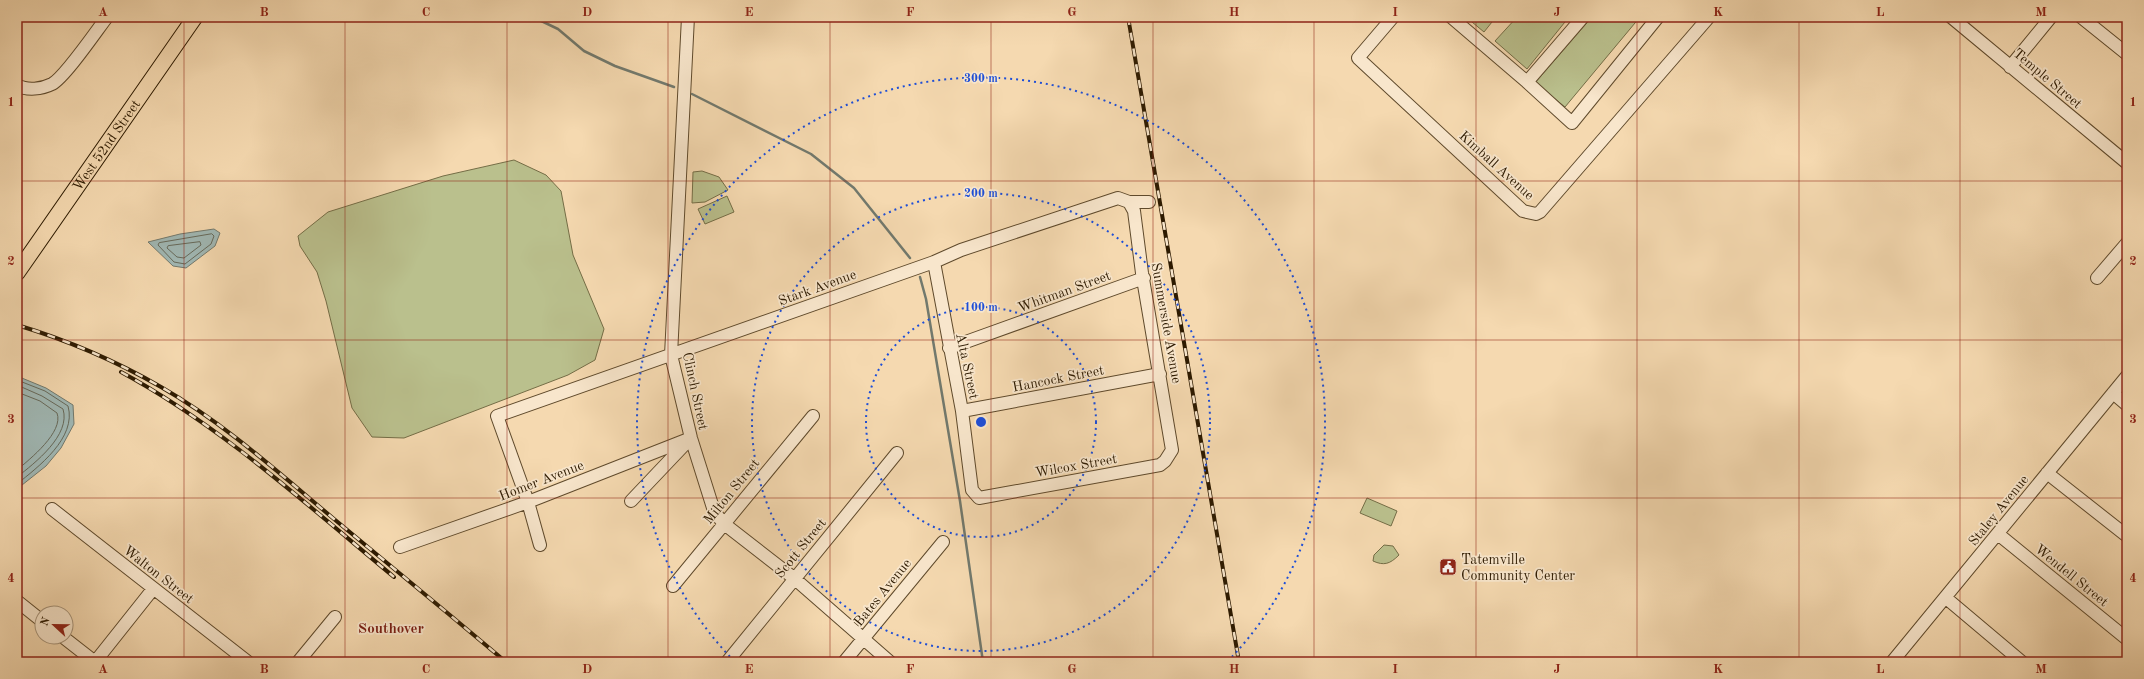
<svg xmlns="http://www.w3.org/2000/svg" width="2144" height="679" font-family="'Old Standard TT',serif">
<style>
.green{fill:#bac08d;stroke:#746d46}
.water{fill:#a0b8b5;stroke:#72796d}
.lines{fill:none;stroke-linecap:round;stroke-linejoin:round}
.shore{stroke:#66695a;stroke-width:1}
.stream{stroke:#72796d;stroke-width:2.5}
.minor-casing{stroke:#5f4a2c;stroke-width:14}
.major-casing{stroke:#2d1a00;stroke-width:17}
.minor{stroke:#f8e6cc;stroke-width:12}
.major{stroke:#f5d9b0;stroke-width:15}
.rail-casing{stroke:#2d1a00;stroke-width:4}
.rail{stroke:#f8e6cc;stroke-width:2.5;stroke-dasharray:8;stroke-linecap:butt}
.grid{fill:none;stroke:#8f2418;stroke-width:1;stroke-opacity:0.55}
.ring{fill:none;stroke:#1d4ed8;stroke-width:2;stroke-dasharray:2 4}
.labels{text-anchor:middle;stroke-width:3.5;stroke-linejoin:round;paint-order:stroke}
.street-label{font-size:14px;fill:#2d1a00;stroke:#f8e6cc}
.poi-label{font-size:14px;fill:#2d1a00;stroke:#f8e6cc;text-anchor:start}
.neighbourhood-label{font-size:15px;font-weight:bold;fill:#7a1f14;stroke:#f8e6cc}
.centre{fill:#1d4ed8;stroke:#f8e6cc;stroke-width:2}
.ring-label{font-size:12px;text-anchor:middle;font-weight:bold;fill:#1d4ed8;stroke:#f8e6cc;stroke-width:3.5;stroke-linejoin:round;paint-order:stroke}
.neatline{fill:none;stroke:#8f2418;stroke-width:1.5}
.grid-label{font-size:13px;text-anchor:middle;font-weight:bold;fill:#8f2418}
</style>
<rect width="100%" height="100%" fill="#f5d9b0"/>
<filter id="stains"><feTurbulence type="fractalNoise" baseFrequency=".005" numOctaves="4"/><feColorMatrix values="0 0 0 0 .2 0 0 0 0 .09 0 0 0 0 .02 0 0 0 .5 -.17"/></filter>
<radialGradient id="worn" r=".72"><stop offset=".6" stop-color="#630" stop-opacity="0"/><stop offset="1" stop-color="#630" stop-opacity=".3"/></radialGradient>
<path class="green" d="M1466 17H1496L1484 32Z
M1517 17H1569L1527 69 1495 41Z
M1592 17H1640L1565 107 1535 83Z
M514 160 546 175 561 191 573 255 604 329 595 360 568 375 404 438 372 437 352 408 326 301 317 272 300 246 298 236 328 212 443 176Z
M702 171 719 177 728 190 705 202 692 203 693 172Z
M727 196 734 212 705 224 698 209Z
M1367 498 1397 511 1391 526 1360 513Z
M1384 545 1393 546 1399 555C1390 564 1384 566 1373 561L1374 555Z"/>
<path class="water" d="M214 229 220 233 215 246 186 268 173 266 148 242 180 234Z
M17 376 46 388 73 405 74 424 61 448 46 466 17 489Z"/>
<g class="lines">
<path class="shore" d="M212 234 214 236 211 244 185 264 174 262 158 245 159 243Z
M200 242 201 245 184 258 177 257 167 248 168 246Z
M17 380 45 391 68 406C77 438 38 467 17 484
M17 385 42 396 63 409C71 435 35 463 17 477
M17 392 40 401 57 413C64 432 30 459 17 470"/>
<path class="stream" d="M533 17 558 29 584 51 615 66 674 87
M692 94 811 154 854 188 910 258
M920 277 926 299 960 501 983 662"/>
<defs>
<path id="minor" d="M688 17 671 355 691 438 714 511 723 523 795 579 890 662
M1393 17 1358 58 1523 211 1536 214 1540 212 1709 17
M1451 17 1527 82 1583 17
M1951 17 2127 163
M2081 17 2127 54
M2010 67 2051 17
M1527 82 1572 123 1658 17
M17 85C27 91 42 89 52 84 65 77 97 30 107 17
M934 262 962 411 972 490 979 498 1160 465 1165 461 1172 450 1142 273 1134 211 1129 202
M2097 278 2127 243
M949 348 1144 278
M2113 393 2127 405
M962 411 1160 374
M2047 473 2127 536
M631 501 687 442
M52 509 248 662
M1998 534 2127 639
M540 545 528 502 497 416 934 262 961 250 1118 198 1129 202H1149
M400 547 528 502 691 438
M673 586 813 416
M1946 598 2022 662
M17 601 42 621
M63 637 95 662
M95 662 153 589
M298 662 335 617
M727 662 897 453
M844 662 943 542
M1892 662 2127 376"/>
<g id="major">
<path id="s1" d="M17 273 195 17"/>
</g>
</defs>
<use href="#minor" class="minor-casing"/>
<use href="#major" class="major-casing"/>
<use href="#minor" class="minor"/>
<use href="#major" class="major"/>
<defs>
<path id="rail" d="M1128 17 1239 662
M17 325C67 340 116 361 161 387 224 423 279 473 334 519 392 567 449 614 506 662
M121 372C221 426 306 504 394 577"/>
</defs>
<use href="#rail" class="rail-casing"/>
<use href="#rail" class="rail"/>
</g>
<path class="grid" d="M184 17V662M345 17V662M507 17V662M668 17V662M830 17V662M991 17V662M1153 17V662M1314 17V662M1476 17V662M1637 17V662M1799 17V662M1960 17V662M17 181H2127M17 340H2127M17 498H2127"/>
<g class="ring">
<circle cx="981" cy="422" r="115"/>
<circle cx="981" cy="422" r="229"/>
<path d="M734 661A344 344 0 1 1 1228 661"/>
</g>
<defs>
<symbol id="civic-square" viewBox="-11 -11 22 22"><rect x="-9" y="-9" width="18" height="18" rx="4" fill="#8f2418" stroke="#f8e6cc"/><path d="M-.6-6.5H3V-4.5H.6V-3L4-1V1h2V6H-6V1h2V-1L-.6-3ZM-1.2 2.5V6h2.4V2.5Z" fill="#fff"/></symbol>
</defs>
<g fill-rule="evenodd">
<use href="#civic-square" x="1438" y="557" width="20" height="20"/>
</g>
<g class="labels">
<g class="street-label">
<text transform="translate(2048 78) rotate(40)" y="5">Temple Street</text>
<text dy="5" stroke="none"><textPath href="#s1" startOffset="156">West 52nd Street</textPath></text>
<text transform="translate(1497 165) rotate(42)" y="5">Kimball Avenue</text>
<text transform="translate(817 287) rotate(-20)" y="5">Stark Avenue</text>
<text transform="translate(1064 291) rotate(-20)" y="5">Whitman Street</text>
<text transform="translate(1167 323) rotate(80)" y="5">Summerside Avenue</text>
<text transform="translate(968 366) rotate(78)" y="5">Alta Street</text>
<text transform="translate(1058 378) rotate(-11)" y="5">Hancock Street</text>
<text transform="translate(696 391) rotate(78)" y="5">Clinch Street</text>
<text transform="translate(1076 465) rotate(-10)" y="5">Wilcox Street</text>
<text transform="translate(541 480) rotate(-21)" y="5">Homer Avenue</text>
<text transform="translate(731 491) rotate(-51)" y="5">Milton Street</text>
<text transform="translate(1998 510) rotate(-51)" y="5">Staley Avenue</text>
<text transform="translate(800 548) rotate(-51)" y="5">Scott Street</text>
<text transform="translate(159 574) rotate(38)" y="5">Walton Street</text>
<text transform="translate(2072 575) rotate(39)" y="5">Wendell Street</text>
<text transform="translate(882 592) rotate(-51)" y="5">Bates Avenue</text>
</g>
<g class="poi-label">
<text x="1461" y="564">Tatemville<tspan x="1461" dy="16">Community Center</tspan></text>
</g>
<g class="neighbourhood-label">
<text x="391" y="633">Southover</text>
</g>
</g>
<circle cx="981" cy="422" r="6" class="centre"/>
<g class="ring-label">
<text x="981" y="82">300 m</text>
<text x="981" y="197">200 m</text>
<text x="981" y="311">100 m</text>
</g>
<rect width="2144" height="679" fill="none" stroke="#f5d9b0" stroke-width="44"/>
<g transform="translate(54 625) rotate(292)"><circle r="19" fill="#f8e6cc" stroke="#a7947a"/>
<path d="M0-3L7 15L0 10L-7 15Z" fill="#8f2418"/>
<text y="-6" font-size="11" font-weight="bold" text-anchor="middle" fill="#2d1a00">N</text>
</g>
<rect x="22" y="22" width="2100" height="635" class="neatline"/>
<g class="grid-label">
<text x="103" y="16">A</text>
<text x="264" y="16">B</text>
<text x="426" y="16">C</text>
<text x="587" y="16">D</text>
<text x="749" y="16">E</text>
<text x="910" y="16">F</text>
<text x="1072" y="16">G</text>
<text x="1234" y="16">H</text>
<text x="1395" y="16">I</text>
<text x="1557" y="16">J</text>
<text x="1718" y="16">K</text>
<text x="1880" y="16">L</text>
<text x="2041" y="16">M</text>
<text x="11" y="106">1</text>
<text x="2133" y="106">1</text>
<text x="11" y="265">2</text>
<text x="2133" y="265">2</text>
<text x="11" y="423">3</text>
<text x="2133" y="423">3</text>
<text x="11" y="582">4</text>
<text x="2133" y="582">4</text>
<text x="103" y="673">A</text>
<text x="264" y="673">B</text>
<text x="426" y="673">C</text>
<text x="587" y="673">D</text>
<text x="749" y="673">E</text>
<text x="910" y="673">F</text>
<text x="1072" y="673">G</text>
<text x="1234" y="673">H</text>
<text x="1395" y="673">I</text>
<text x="1557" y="673">J</text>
<text x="1718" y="673">K</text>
<text x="1880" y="673">L</text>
<text x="2041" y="673">M</text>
</g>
<rect width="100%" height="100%" filter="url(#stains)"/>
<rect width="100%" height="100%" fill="url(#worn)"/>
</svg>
